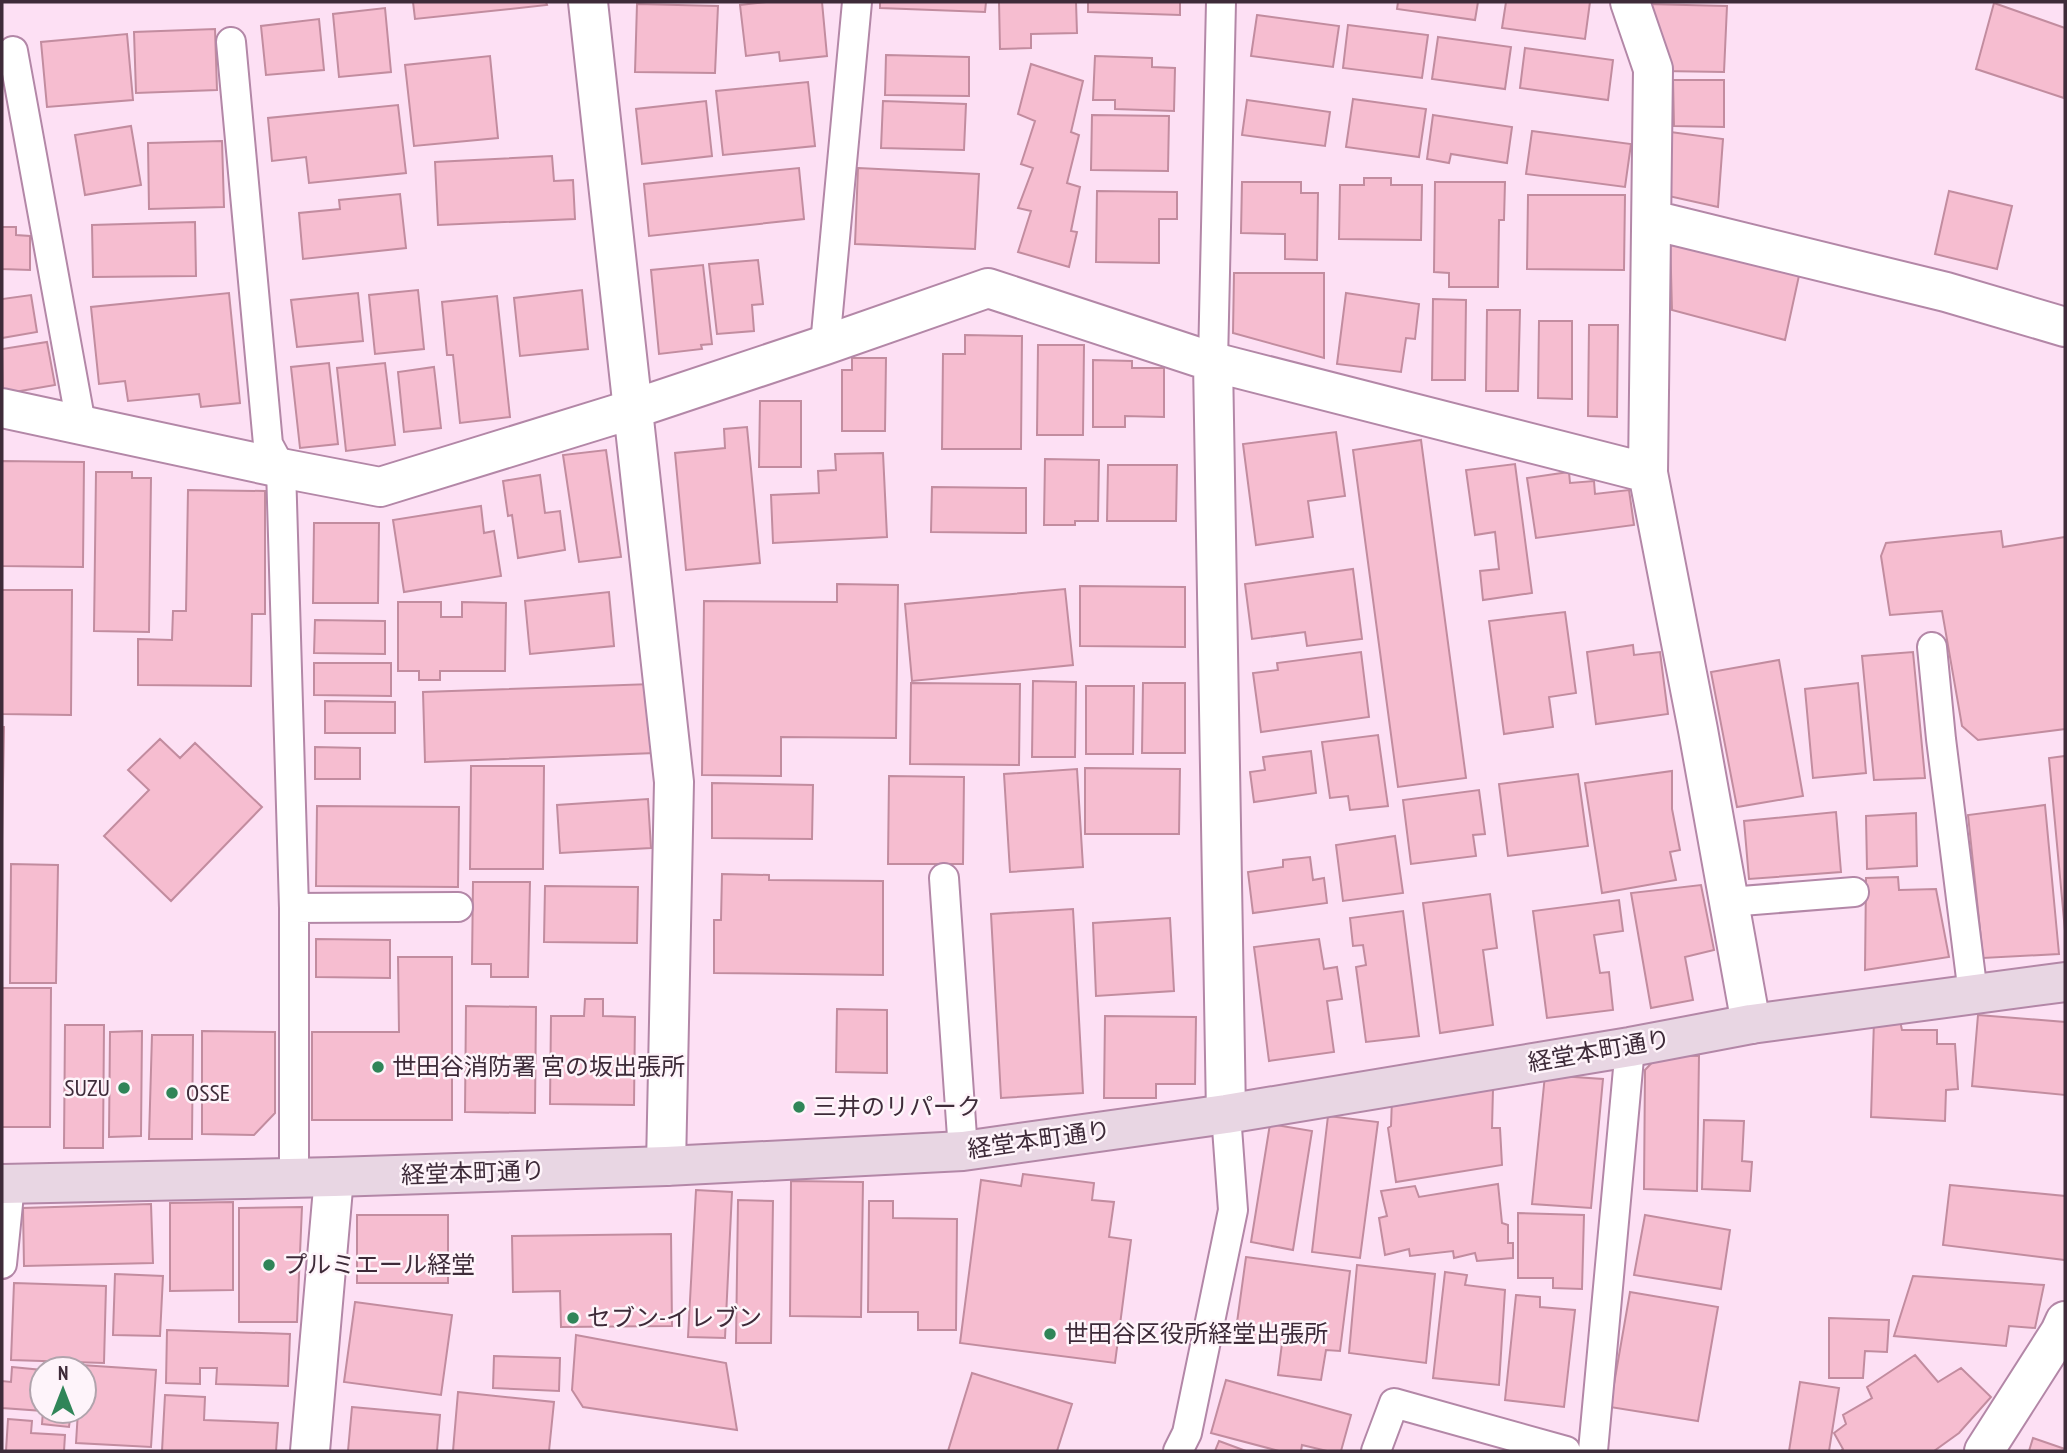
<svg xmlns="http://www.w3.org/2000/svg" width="2067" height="1453" font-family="'PT Sans Narrow','Noto Sans JP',sans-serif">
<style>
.building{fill:#f6bdd0;stroke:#c28c9f;stroke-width:2}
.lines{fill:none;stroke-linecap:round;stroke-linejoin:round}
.service-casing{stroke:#b387a7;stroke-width:32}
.minor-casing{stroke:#b387a7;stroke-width:42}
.secondary-casing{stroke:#b387a7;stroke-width:42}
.service{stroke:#fff;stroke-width:28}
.minor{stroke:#fff;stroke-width:38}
.secondary{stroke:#e8d6e3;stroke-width:38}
.poi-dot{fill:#308558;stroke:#fef4fa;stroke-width:2.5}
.labels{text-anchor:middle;stroke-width:5;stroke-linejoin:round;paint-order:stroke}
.street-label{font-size:24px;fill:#3e2b39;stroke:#fef4fa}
.poi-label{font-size:24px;fill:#3e2b39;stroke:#fef4fa;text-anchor:start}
</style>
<rect width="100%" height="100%" fill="#fde0f4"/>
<path class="building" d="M413 2H546L547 5 415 19Z
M766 2H822L827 56 780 61 779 52 746 56 740 5Z
M880 2H986L985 12 880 8Z
M999 2H1076L1077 33 1031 34V48L1000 49Z
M1088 2H1180V15L1088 12Z
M1398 2H1478L1475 20 1397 9Z
M1506 2H1590L1585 39 1502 28Z
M1994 3 2065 28 2064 98 1976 69Z
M637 4 718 6 715 73 635 72Z
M1645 4 1727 6 1724 72 1662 71Z
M385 8 391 72 339 77 333 14Z
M1257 15 1339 26 1333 67 1251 56Z
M319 19 324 70 266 75 261 26Z
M1348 25 1428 35 1422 78 1343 68Z
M215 29 217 90 136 93 134 32Z
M127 34 133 100 47 107 41 42Z
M1438 37 1511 47 1505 89 1432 79Z
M1525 48 1613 60 1608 100 1520 88Z
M886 55 969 57V96L885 95Z
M490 56 498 138 414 146 405 65Z
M1095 56 1152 58V67L1175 68 1174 111 1115 109V100H1093Z
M1031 64 1083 81 1071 132 1079 135 1067 183 1080 187 1071 231 1077 232 1069 267 1018 252 1031 211 1018 208 1033 168 1021 164 1035 121 1018 114Z
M1673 80H1724V127L1674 126Z
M808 82 815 146 723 155 716 91Z
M1353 99 1426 109 1419 157 1346 147Z
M1247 100 1330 112 1325 146 1242 135Z
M706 101 712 156 642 164 636 109Z
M883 101 966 104 964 150 881 148Z
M398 105 406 173 309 183 306 157 272 161 268 118Z
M1092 115 1169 116 1168 171 1091 170Z
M1433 115 1512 127 1507 163 1451 154 1449 163 1427 159Z
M131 126 141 185 85 195 75 135Z
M1532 131 1631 144 1625 187 1526 174Z
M1663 131 1723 139 1718 207 1664 195Z
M222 141 224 207 149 209 148 143Z
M552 156 554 181 573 180 575 219 438 225 435 162Z
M799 168 804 219 649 236 644 184Z
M858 168 979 174 975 249 855 244Z
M1364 178H1391V185H1422L1421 240 1339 239 1340 185H1364Z
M1242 182H1301V193H1318L1317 260 1285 259V234L1241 233Z
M1435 182H1505L1504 220H1499L1498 287H1449V273L1434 272Z
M1097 191 1177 192V219H1159V263L1096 262Z
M1949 191 2012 206 1997 269 1935 254Z
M400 194 406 248 303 259 299 213 340 209 339 200Z
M1528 195H1625L1624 270 1527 269Z
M195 222 196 276 93 277 92 225Z
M2 227H16V235L30 236V270L2 269Z
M1670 235 1800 271 1785 340 1672 310Z
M758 260 763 304 752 305 754 331 717 334 709 264Z
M703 265 712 344 701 345 702 349 659 354 651 270Z
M1234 273H1324V358L1233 333Z
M418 290 424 349 375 354 369 295Z
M582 290 588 349 520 356 514 298Z
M229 293 240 403 201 407 199 394 128 401 125 381 99 384 91 307Z
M358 293 363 341 297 347 291 300Z
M1346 293 1419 304 1415 339 1406 338 1401 372 1337 364Z
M31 295 37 332 2 338V299Z
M497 296 510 417 460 423 453 355H447L442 302Z
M1433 299 1466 300 1465 380H1432Z
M1487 310H1520L1518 391H1486Z
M1539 321H1572V399L1538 398Z
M1589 325H1618L1617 417 1588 416Z
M965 335 1022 336 1021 449H942L943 354H965Z
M47 342 55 385 3 394 2 349Z
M1038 345H1084L1083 435H1037Z
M852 358H886L885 431H842V370H852Z
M1093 360 1132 361V368H1164V417L1125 416V427H1093Z
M329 363 338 444 300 448 291 367Z
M385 363 395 445 346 451 337 368Z
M434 367 441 428 404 432 398 372Z
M760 401H801V467H759Z
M747 427 760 563 686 570 675 453 725 448 724 429Z
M1336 432 1345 496 1308 501 1313 537 1256 545 1243 444Z
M1421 440 1466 778 1398 787 1353 450Z
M606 450 621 557 579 562 563 455Z
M883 453 887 537 773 543 771 495 819 493 818 471 836 470 835 454Z
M1045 459 1099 460 1098 521H1075V525H1044Z
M2 461 84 462 83 567 2 566Z
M1515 464 1532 593 1483 600 1480 571 1499 569 1495 532 1475 535 1466 470Z
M1108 465H1177L1176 521H1107Z
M96 472H132V478H151L149 632 94 631Z
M1569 472 1570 483 1594 481 1595 494 1629 490 1634 525 1536 538 1527 478Z
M540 475 545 513 560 511 565 550 518 558 512 515 508 516 503 481Z
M932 487 1026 488V533L931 532Z
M188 490 265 491V614H252L251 686 138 685V639L172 640 173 611H186Z
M481 506 484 533 494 531 501 576 404 592 393 520Z
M314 523H379L378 603H313Z
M2001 531 2003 547 2065 537V729L1978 740 1962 726 1942 611 1890 615 1881 556 1886 543Z
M1353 569 1362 639 1307 646 1305 632 1252 639 1245 584Z
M837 584 898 585 896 738 781 737V776L702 775 704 601 837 602Z
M1080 586 1185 587V647L1080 646Z
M1065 589 1073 665 912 681 905 604Z
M2 590H72L71 715 2 714Z
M609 592 614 646 530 654 525 601Z
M398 602H441V617H462V602L506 603 505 671H440V680H419V671H398Z
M1565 612 1576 693 1549 697 1553 727 1504 734 1489 621Z
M315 620 385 621V654L314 653Z
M1633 645 1634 655 1660 652 1668 714 1596 724 1587 652Z
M1361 652 1369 717 1261 732 1253 673 1278 670 1277 663Z
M1913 652 1925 778 1874 780 1862 656Z
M1779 660 1803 796 1737 807 1711 672Z
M314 663H391V696L314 695Z
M1033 681 1076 682 1075 757H1032Z
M911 683 1020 684 1019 765 910 764Z
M1143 683H1185V753H1142Z
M1858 683 1866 773 1813 778 1805 689Z
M652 684 655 753 425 762 423 692Z
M1086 686H1134L1133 754H1086Z
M325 701 395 702V733H325Z
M2 727H4L2 842Z
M1378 735 1388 806 1350 810 1348 796 1330 798 1322 742Z
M160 739 180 758 195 743 262 807 171 901 104 836 149 790 128 770Z
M315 747 360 748V779H315Z
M1311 751 1316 793 1254 802 1250 772 1265 770 1263 757Z
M2065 756V931L2049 758Z
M471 766H544L543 869H470Z
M1085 768 1180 769 1179 834H1085Z
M1077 769 1083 867 1010 872 1004 774Z
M1672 771V809L1680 850 1670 852 1676 880 1602 893 1585 783Z
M1578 774 1588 846 1508 856 1499 784Z
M889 776 964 777 963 864H888Z
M712 783 813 785 812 839 712 838Z
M1479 790 1485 834 1473 835 1476 856 1411 864 1403 800Z
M648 799 651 848 560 853 557 805Z
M2045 805 2059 954 1983 958 1968 815Z
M317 806 459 807 458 887 316 886Z
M1836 812 1841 872 1749 879 1744 821Z
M1916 813 1917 866 1867 869 1866 816Z
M1395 836 1403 893 1343 901 1336 845Z
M1310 857 1313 880 1324 878 1327 903 1253 913 1248 872 1283 867V860Z
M11 864 58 865 56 983H10Z
M722 874 769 875V880L883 881V975L714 973V920H721Z
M1898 877 1899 890 1936 889 1949 957 1865 970 1866 878Z
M473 882H530L528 977H491V964H472Z
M1701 885 1714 950 1685 957 1693 1000 1651 1008 1631 893Z
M545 886 638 887 637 943 544 942Z
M1490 894 1497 948 1483 950 1493 1025 1440 1033 1423 903Z
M1619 900 1623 931 1594 935 1600 973 1609 972 1613 1010 1547 1018 1533 911Z
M1073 909 1083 1093 1001 1098 991 914Z
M1403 911 1419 1036 1366 1042 1356 967 1366 965 1363 945 1353 946 1350 918Z
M1170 918 1174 991 1096 996 1093 923Z
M316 939 390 940V978L316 977Z
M1319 939 1324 969 1337 967 1342 999 1327 1001 1334 1052 1269 1061 1254 947Z
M398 957H452V1120H312V1032H399Z
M2 988H51L50 1127H2Z
M585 999H603V1016L635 1017 634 1105 550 1104 551 1016H584Z
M466 1006 536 1007 535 1113 465 1112Z
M837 1009 887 1010V1073L836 1072Z
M1978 1015 2065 1022V1095L1972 1086Z
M1105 1016 1196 1017 1195 1084H1156V1098H1104Z
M1874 1020 1900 1021 1902 1030H1937V1044H1955L1958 1089 1946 1090 1945 1121 1871 1117Z
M65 1025H104L103 1148H64Z
M142 1031 141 1136 109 1137 110 1032Z
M202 1031 275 1032V1113L254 1135 202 1134Z
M152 1035H193L192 1139H149Z
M1659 1055 1699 1056 1697 1191 1644 1189 1645 1070Z
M1545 1075 1603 1079 1591 1208 1532 1204Z
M1493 1089 1492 1128H1500L1502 1165 1396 1182 1388 1128 1391 1126 1392 1099Z
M1328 1116 1378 1122 1360 1258 1312 1252Z
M1704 1120 1744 1121 1742 1161 1752 1162 1750 1191 1702 1189Z
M1270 1124 1312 1131 1293 1250 1251 1242Z
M1023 1174 1094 1183 1092 1200 1114 1202 1109 1237 1131 1240 1115 1363 960 1343 981 1180 1021 1186Z
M791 1181 863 1182 861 1317 790 1316Z
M1498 1184 1502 1223 1508 1225V1243H1513V1258L1477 1261 1475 1253 1454 1258 1453 1251 1410 1256 1409 1249 1385 1255 1379 1218 1387 1216 1381 1191 1415 1186 1419 1197Z
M1950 1185 2065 1196V1260L1943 1245Z
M696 1190 732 1192 725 1338 688 1337Z
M738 1200 773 1201 771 1343H736Z
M869 1201H893V1218L957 1219 956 1330H918V1312H868Z
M233 1202V1290L170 1291V1203Z
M151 1204 153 1263 24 1266 23 1208Z
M302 1207 297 1322H239V1208Z
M1518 1213 1584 1215 1582 1289 1553 1288V1278H1518Z
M357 1215H448V1283H357Z
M1645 1215 1730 1230 1721 1289 1634 1275Z
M671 1234 672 1326 561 1327 560 1291 513 1292 512 1236Z
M1246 1257 1350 1271 1340 1351 1326 1350 1321 1380 1278 1375 1282 1343 1235 1337Z
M1357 1265 1435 1274 1426 1363 1349 1353Z
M1445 1272 1467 1275 1465 1285 1505 1290 1499 1385 1433 1378Z
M115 1274 163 1276 160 1336 113 1335Z
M1913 1276 2044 1285 2035 1328 2009 1326 2006 1346 1894 1336Z
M14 1283 106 1286 104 1363 11 1360Z
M1630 1292 1718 1307 1698 1421 1610 1407Z
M1516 1295 1540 1297V1307L1575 1310 1564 1407 1505 1400Z
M355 1302 452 1315 441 1395 344 1382Z
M1829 1318 1889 1320 1887 1352 1865 1351 1863 1378H1829Z
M167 1330 290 1334 288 1386 216 1384 217 1368H200V1384L166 1383Z
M576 1335 726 1363 737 1430 583 1407 572 1390Z
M1915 1355 1938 1382 1961 1368 1991 1397 1959 1433 1934 1451H1841L1843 1449 1834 1433 1846 1424 1843 1415 1872 1398 1867 1387Z
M494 1356 560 1358 559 1391 493 1388Z
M81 1365 156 1370 151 1447 76 1443 78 1411H84V1369H81Z
M12 1367 42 1370V1411H71L69 1427 42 1424 43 1411 2 1408V1381L11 1382Z
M972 1373 1072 1404 1057 1451H948Z
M1226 1380 1351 1415 1341 1451H1327L1302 1445 1301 1451H1279L1211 1433Z
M1800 1382 1839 1388 1829 1451H1789Z
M458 1392 554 1402 549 1451H453Z
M165 1395 205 1397 204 1420 278 1423 276 1451H162Z
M352 1407 440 1415 437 1451H348Z
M8 1419 32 1421 31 1433 65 1435 64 1451H6Z
M2033 1438 2065 1449V1451H2029Z
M1219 1441 1246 1451H1215Z"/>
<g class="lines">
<defs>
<path id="service" d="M231 42 268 444 281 468 294 908
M13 51 81 424
M825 345 857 2
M1213 362 1221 2
M1932 647 1941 739 1973 994
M944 878 963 1151
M1729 902 1854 892
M294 1178V908L458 907
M2 1264 10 1184
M1178 1451 1187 1433 1233 1210 1226 1114
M1376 1451 1394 1403 1566 1451
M1593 1451 1630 1047"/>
<path id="minor" d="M588 2 674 782 666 1166
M1630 2 1653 69 1648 473 1698 730 1751 1024
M1652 220 1946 292 2065 327
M1213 362 1226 1114
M2 408 281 468 380 487 633 409 825 345 988 288 1213 362 1648 473
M310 1451 334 1177
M1984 1451 2060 1332 2065 1321"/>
<path id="secondary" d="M2 1184 334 1177 666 1166 963 1151 1226 1114 1630 1047 1751 1024 2065 982"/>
</defs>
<use href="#service" class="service-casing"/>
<use href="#minor" class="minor-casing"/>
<use href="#secondary" class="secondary-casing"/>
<use href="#service" class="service"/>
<use href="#minor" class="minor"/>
<use href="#secondary" class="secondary"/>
</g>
<g class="poi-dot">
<circle cx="378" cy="1067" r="7"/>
<circle cx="124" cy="1088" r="7"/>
<circle cx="172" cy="1093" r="7"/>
<circle cx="799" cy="1107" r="7"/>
<circle cx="269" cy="1265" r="7"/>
<circle cx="573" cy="1318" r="7"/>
<circle cx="1050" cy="1334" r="7"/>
</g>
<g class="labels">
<g class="street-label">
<text transform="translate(1599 1051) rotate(-10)" y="8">経堂本町通り</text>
<text transform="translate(1039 1140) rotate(-8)" y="8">経堂本町通り</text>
<text transform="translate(473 1173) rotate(-2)" y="8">経堂本町通り</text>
</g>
<g class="poi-label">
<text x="392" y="1075">世田谷消防署 宮の坂出張所</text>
<text x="110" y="1096" text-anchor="end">SUZU</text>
<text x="186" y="1101">OSSE</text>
<text x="813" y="1115">三井のリパーク</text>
<text x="283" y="1273">プルミエール経堂</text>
<text x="587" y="1326">セブン-イレブン</text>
<text x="1064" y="1342">世田谷区役所経堂出張所</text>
</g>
</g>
<rect width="2067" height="1453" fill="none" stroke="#3e2b39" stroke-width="7"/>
<g transform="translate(63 1390)"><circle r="33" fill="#fef4fa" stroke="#b1a4ad" stroke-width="2"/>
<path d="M0-5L12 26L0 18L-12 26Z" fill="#308558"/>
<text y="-10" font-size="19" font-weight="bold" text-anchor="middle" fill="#3e2b39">N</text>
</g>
</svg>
